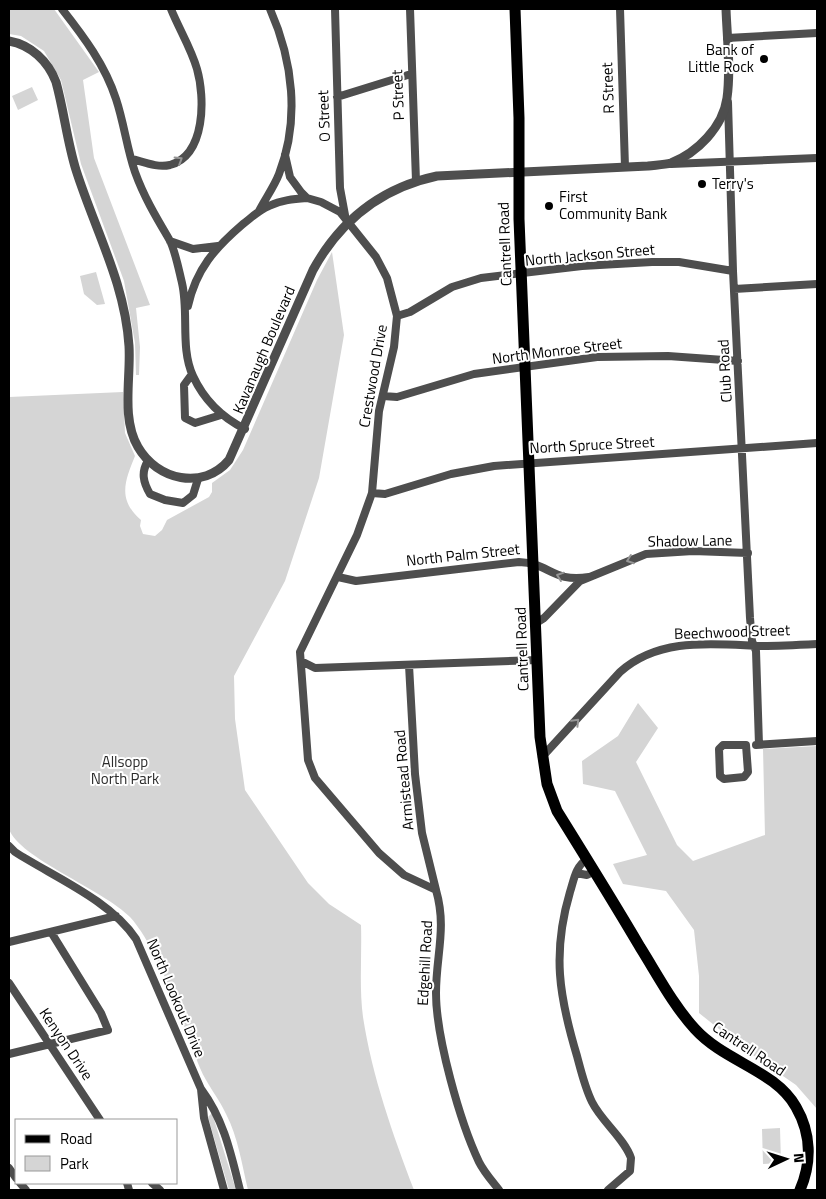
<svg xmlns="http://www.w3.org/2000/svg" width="826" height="1199" font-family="'Titillium Web',sans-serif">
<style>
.green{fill:#d5d5d5}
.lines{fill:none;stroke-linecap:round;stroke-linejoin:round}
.minor{stroke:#4e4e4e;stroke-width:8}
.tertiary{stroke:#4e4e4e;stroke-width:9}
.primary{stroke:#000;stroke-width:11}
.oneway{stroke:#959595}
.poi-dot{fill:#000;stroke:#fff;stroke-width:2}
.labels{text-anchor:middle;stroke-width:4;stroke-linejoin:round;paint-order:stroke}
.poi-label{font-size:15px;fill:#000;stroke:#fff;text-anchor:start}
.street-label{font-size:15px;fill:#000;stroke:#fff}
.park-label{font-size:15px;fill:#2c2c2c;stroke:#fff}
</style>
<rect width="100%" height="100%" fill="#fff"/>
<path class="green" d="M9 9H54L99 72 83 80 94 158 150 305 136 308 140 347 139 375H136L135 343 124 281 81 164 61 80 44 51 21 36 9 34Z
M32 87 38 100 18 110 12 96Z
M332 252 344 335 319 478 285 581 234 676 235 719 245 790 308 883 329 904 361 925C362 955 359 987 363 1017 372 1076 393 1135 414 1190H248C242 1165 238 1137 226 1114 219 1098 207 1085 200 1068 183 1026 160 950 130 917 104 890 19 858 9 829V397L123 392 125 433 135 456C125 481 117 499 141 520L140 526 143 534 155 536 162 530 167 520 209 497 212 492V483L230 470 243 450 317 280Z
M96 272 105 304 97 305 84 294 80 276Z
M638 703 658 728 636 762 677 845 693 861 765 835 763 749 817 746V1109L796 1085 744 1049 699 1013V976L694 930 666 891 623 884 613 864 647 855 615 791 583 784 582 761 618 736Z
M212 1113 236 1190H229L208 1117Z
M780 1128 781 1163 763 1164 762 1129Z"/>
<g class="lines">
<path class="minor" d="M62 9C84 37 105 65 116 99 124 123 127 149 135 172 144 197 156 217 169 239 175 249 179 271 182 283 189 313 180 348 193 376 204 400 221 417 245 429
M335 9 340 188 345 215
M410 9 416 181
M620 9 625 167
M727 38 817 33
M337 97 411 74
M728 102 733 271 750 618 752 641 756 651 759 745
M285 155 290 177 301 192 307 198 321 202 340 212 376 257 387 278 397 316 394 347 379 411 372 493 357 535 300 652 308 760 315 778 379 853 404 875 436 890C447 928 436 955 436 993 436 1037 460 1122 479 1162 484 1172 492 1181 499 1190
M132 159C144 162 157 168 170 165 206 155 205 97 197 69 191 48 179 29 171 9
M671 164 817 158
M259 211C265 199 274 187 279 174 300 120 293 61 270 9
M170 241 193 249 218 246
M734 289 817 284
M188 306C196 269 215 248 243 224 251 218 259 210 269 206 281 200 294 199 307 198
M397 316 410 312 452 287 481 278 582 266 652 262H679L733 271
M192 374 184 385 185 418 195 423 221 415
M383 396 397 397 474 374 597 357 668 356 738 361
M148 461C141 472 143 482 150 494L165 500 183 503 193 495 198 479
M372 493 385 494 451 474 494 466 817 443
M338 577 356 581 519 562C550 563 552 583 589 577
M536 623 544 618 580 581 646 554 693 551 748 553
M301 661 315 668 538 660
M409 665 415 774 422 833 436 890
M723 745H746L748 772 744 777 724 779 720 776 719 749Z
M756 745 817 741
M542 757 620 672C659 637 712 644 760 646 779 646 798 645 817 644
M9 846 15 852C54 877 110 900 136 939L201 1089 204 1118 224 1190
M587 859C575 867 574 880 570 892 552 953 559 996 577 1056 581 1071 585 1088 592 1102 602 1122 624 1138 631 1158L630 1171 608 1190
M576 873 587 875 595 871
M9 942 116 916
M9 983 100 1120
M9 1054 108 1030 101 1013 51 932
M201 1089C224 1120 231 1154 240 1190
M9 1168 16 1178
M20 1183 26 1190
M127 1183 129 1190
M152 1183 160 1190"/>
<path class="tertiary" d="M9 41C31 45 48 61 56 82 64 111 67 141 76 170 95 230 125 283 129 346 131 378 121 418 138 447 157 480 203 491 229 460L313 270C340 221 381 188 437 176L648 166C655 165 664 165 671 163 697 153 723 127 727 98 731 70 727 37 726 9"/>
<path class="primary" d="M515 9 519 118V219L540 737 547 784 557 811C585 856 613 901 640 947 657 974 673 1005 695 1029 725 1062 775 1070 796 1107 811 1133 812 1162 800 1190"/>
</g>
<defs><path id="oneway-chevron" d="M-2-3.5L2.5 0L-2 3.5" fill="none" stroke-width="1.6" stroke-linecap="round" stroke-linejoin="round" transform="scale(1.25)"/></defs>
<g class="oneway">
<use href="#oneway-chevron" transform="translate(179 160) rotate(-32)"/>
<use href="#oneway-chevron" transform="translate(630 560) rotate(160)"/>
<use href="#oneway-chevron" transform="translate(560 576) rotate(-161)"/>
<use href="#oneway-chevron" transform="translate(576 722) rotate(-46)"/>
</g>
<g class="poi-dot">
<circle cx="764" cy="59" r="5"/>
<circle cx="702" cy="184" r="5"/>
<circle cx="549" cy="206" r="5"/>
</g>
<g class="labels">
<g class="poi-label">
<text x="754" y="55" text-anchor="end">Bank of<tspan x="754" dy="17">Little Rock</tspan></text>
<text x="712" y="189">Terry's</text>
<text x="559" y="202">First<tspan x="559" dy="17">Community Bank</tspan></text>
</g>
<g class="street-label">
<text transform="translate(608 88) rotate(-92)" y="5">R Street</text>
<text transform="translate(398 95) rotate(-92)" y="5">P Street</text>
<text transform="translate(324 116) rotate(-92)" y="5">O Street</text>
<text transform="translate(505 244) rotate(-92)" y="5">Cantrell Road</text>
<text transform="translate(590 255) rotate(-5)" y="5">North Jackson Street</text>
<text transform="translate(264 350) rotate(-67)" y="5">Kavanaugh Boulevard</text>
<text transform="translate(557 351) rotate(-7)" y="5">North Monroe Street</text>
<text transform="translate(725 371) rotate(-93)" y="5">Club Road</text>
<text transform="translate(373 376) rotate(-80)" y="5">Crestwood Drive</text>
<text transform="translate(592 445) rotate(-3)" y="5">North Spruce Street</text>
<text transform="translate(690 541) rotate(-1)" y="5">Shadow Lane</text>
<text transform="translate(463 555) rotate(-6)" y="5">North Palm Street</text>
<text transform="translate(732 632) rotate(-2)" y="5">Beechwood Street</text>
<text transform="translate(522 649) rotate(-92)" y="5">Cantrell Road</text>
<text transform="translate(404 780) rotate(-95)" y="5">Armistead Road</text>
<text transform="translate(425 963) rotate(-87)" y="5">Edgehill Road</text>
<text transform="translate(176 998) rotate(67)" y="5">North Lookout Drive</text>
<text transform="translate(66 1044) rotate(56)" y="5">Kenyon Drive</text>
<text transform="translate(749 1049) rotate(34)" y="5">Cantrell Road</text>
</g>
<g class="park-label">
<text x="125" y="767">Allsopp<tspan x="125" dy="17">North Park</tspan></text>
</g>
</g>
<rect width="826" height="1199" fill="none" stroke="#000000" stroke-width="20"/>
<rect x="15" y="1119" width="162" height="65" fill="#ffffff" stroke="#999999"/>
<rect x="25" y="1135" width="25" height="8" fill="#000000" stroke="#999999"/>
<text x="60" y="1144" font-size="15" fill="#000000">Road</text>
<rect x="25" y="1156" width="25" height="15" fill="#d5d5d5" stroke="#999999"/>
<text x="60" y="1169" font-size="15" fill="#000000">Park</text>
<g transform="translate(786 1159) rotate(86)" stroke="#ffffff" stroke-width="4" paint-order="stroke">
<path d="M0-4L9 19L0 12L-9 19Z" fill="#000000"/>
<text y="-8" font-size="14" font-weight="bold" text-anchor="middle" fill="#000000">N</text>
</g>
</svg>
